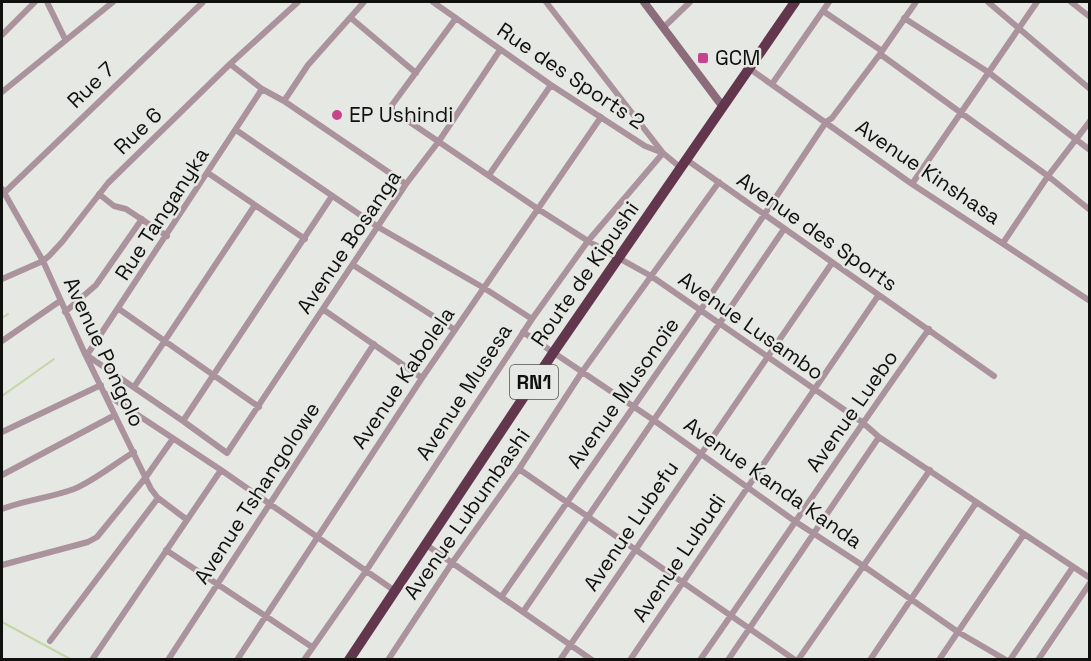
<svg xmlns="http://www.w3.org/2000/svg" width="1091" height="661" font-family="'Space Grotesk',sans-serif">
<style>
.lines{fill:none;stroke-linecap:round;stroke-linejoin:round}
.stream{stroke:#c3d7a5;stroke-width:2}
.street{stroke:#ab939e;stroke-width:6}
.secondary{stroke:#8c6b7a;stroke-width:8}
.highway{stroke:#62364c;stroke-width:10}
.poi-dot{fill:#c5448d;stroke:#e6e8e4;stroke-width:2}
.labels{text-anchor:middle;stroke-width:5;stroke-linejoin:round;paint-order:stroke}
.shield{fill:#e6e8e4;stroke:#50514f;stroke-width:1.5}
.shield-label{font-size:20px;font-weight:bold;fill:#10100f}
.poi-label{font-size:21px;fill:#10100f;stroke:#e6e8e4;text-anchor:start}
.street-label{font-size:21px;fill:#10100f;stroke:#e6e8e4}
</style>
<rect width="100%" height="100%" fill="#e6e8e4"/>
<g class="lines">
<path class="stream" d="M2 318 8 314
M2 396 54 359
M2 622 72 660"/>
<path class="street" d="M47 2 65 39
M546 2 663 153 681 168
M988 2 1090 89
M1071 2 1090 17
M823 11 882 51
M351 18 416 73
M456 18 392 105V110L538 209 588 241 651 276 862 422 879 437 1090 578
M904 18 988 72 1090 150
M664 27 690 2
M2 35 35 2
M880 54 1048 176 1090 210
M230 64 262 89 284 101 406 184
M750 69 912 184 1090 301
M772 84 829 2
M2 92 113 2
M284 101 308 65 364 2
M236 130 378 227 484 288 532 319
M687 160 994 376
M208 173 305 239
M489 175 551 85
M912 184 1037 2
M2 189 43 261 85 354 151 489 158 498 186 519
M4 193 203 2
M99 194 114 206 126 209 167 236
M1003 243 1048 176 1090 121
M353 265 455 330
M2 279 43 261 49 256 62 242 108 183 230 64 298 2
M119 309 259 407
M324 310 422 378
M65 312 96 285 142 219
M523 332 652 419 796 522 862 565 958 632 1006 660
M2 341 60 301
M85 354 183 421 227 453 406 184 439 141 500 50
M87 355 262 89
M134 387 255 205
M106 394 221 470 395 591
M183 421 332 196
M2 432 101 385
M519 469 795 660
M2 475 115 415
M2 509C25 500 50 498 74 489 95 480 114 464 134 452
M425 544 592 660
M166 550 312 647
M2 565 88 542 97 537 146 477 172 440
M502 596 700 311 826 122 832 118 880 54 916 2
M523 612 784 229
M50 641 158 498
M92 660 221 470
M168 660 374 344
M237 660 422 378 601 117
M304 660 366 571 532 319 588 241 663 153 645 146 551 85 433 2
M388 660 452 563 519 469 582 372 719 182
M560 660 832 263
M630 660 878 296
M700 660C777 550 851 438 929 329
M728 660 879 437
M798 660 930 470
M870 660 976 503
M939 660 1024 534
M1010 660 1073 567
M1038 660 1090 583"/>
<path class="secondary" d="M644 2 723 107"/>
<path class="highway" d="M349 660 553 353 795 2"/>
</g>
<g class="poi-dot">
<rect x="697" y="52" width="12" height="12" rx="3"/>
<circle cx="337" cy="115" r="6"/>
</g>
<g class="labels">
<rect class="shield" x="510" y="365" width="48" height="34" rx="4.5"/>
<g class="shield-label">
<text x="534" y="389">RN1</text>
</g>
<g class="poi-label">
<text x="715" y="65">GCM</text>
<text x="349" y="122">EP Ushindi</text>
</g>
<g class="street-label">
<text transform="translate(571 76) rotate(34)" y="7">Rue des Sports 2</text>
<text transform="translate(91 85) rotate(-44)" y="7">Rue 7</text>
<text transform="translate(138 131) rotate(-44)" y="7">Rue 6</text>
<text transform="translate(928 172) rotate(34)" y="7">Avenue Kinshasa</text>
<text transform="translate(162 214) rotate(-57)" y="7">Rue Tanganyka</text>
<text transform="translate(817 232) rotate(35)" y="7">Avenue des Sports</text>
<text transform="translate(349 242) rotate(-56)" y="7">Avenue Bosanga</text>
<text transform="translate(585 274) rotate(-55)" y="7">Route de Kipushi</text>
<text transform="translate(751 326) rotate(35)" y="7">Avenue Lusambo</text>
<text transform="translate(104 352) rotate(65)" y="7">Avenue Pongolo</text>
<text transform="translate(403 378) rotate(-56)" y="7">Avenue Kabolela</text>
<text transform="translate(464 392) rotate(-57)" y="7">Avenue Musesa</text>
<text transform="translate(623 393) rotate(-55)" y="7">Avenue Musonoïe</text>
<text transform="translate(852 411) rotate(-55)" y="7">Avenue Luebo</text>
<text transform="translate(773 483) rotate(35)" y="7">Avenue Kanda Kanda</text>
<text transform="translate(257 493) rotate(-57)" y="7">Avenue Tshangolowe</text>
<text transform="translate(467 514) rotate(-55)" y="7">Avenue Lubumbashi</text>
<text transform="translate(631 526) rotate(-56)" y="7">Avenue Lubefu</text>
<text transform="translate(679 558) rotate(-56)" y="7">Avenue Lubudi</text>
</g>
</g>
<rect width="1091" height="661" fill="none" stroke="#10100f" stroke-width="6"/>
</svg>
